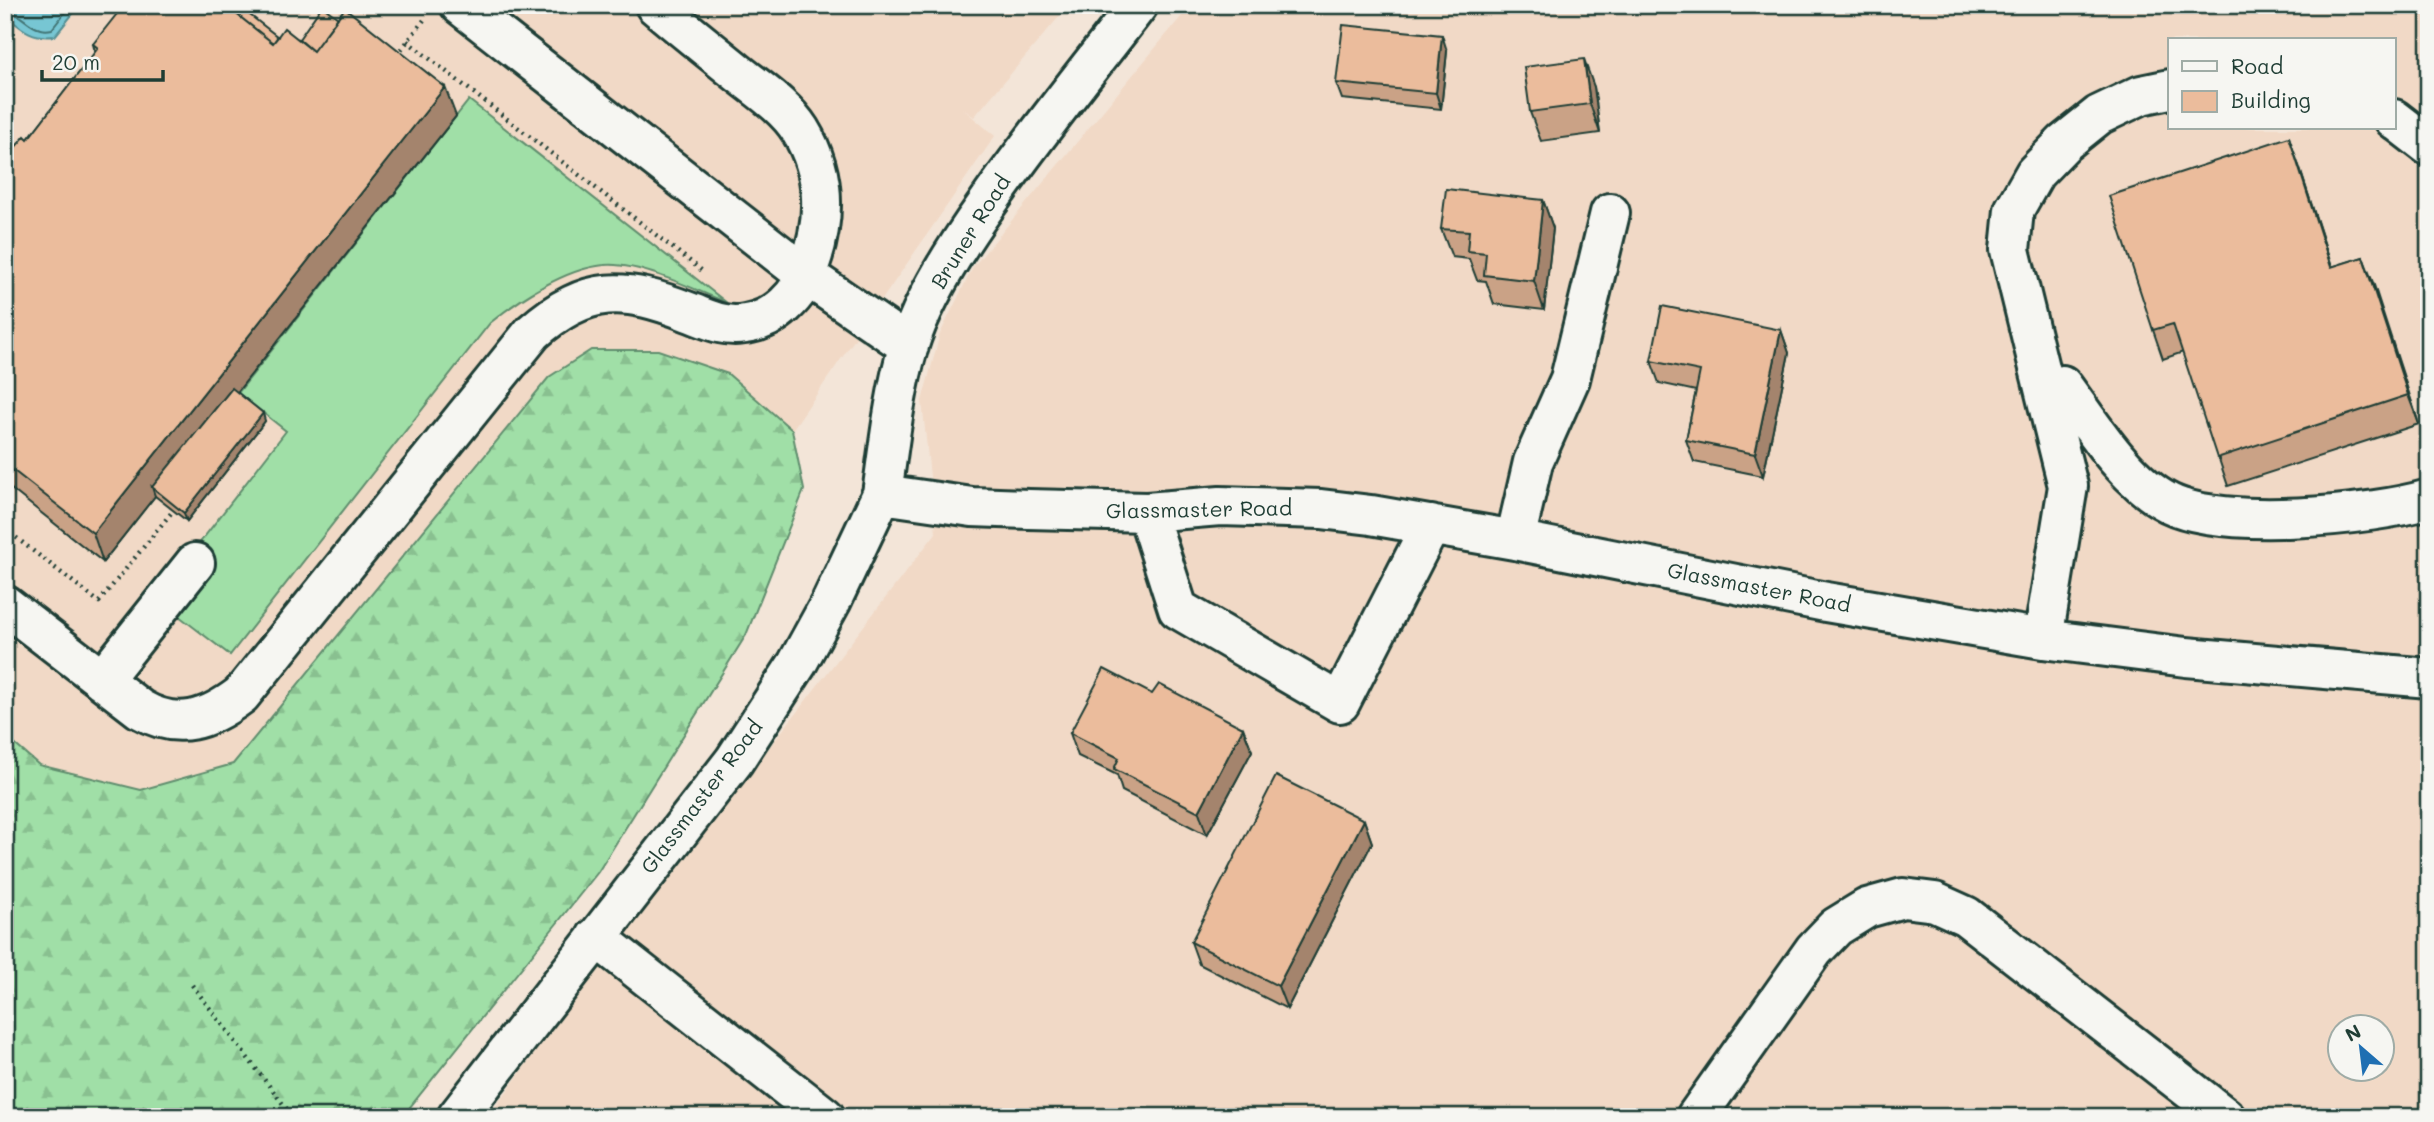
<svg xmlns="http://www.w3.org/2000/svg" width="2434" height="1122" font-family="Mali,sans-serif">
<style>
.built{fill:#f1d9c6;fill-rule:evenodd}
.grass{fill:#a0dfa7;stroke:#608e6e;stroke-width:2}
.forest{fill:url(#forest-firs);stroke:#608e6e;stroke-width:2}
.water{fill:#77c6d3;stroke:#548f93;stroke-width:2}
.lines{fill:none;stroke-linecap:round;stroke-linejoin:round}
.shore{stroke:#427474;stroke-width:2}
.minor-casing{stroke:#1f3d34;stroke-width:44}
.path{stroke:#1f3d34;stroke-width:4.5;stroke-dasharray:2 5;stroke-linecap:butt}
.minor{stroke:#f6f6f2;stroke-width:38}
.wall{fill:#caa286;stroke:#1f3d34;stroke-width:2}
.shaded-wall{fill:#a4846d;stroke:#1f3d34;stroke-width:2}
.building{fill:#ebbc9c;stroke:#1f3d34;stroke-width:2}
.labels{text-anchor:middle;stroke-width:6;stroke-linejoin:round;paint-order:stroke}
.street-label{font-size:21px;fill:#1f3d34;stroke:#f6f6f2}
</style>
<defs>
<pattern id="forest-firs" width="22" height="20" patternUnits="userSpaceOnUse" patternTransform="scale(1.75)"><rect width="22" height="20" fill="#a0dfa7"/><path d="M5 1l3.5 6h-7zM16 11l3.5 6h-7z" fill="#89c090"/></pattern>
</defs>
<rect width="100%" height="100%" fill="#f3e5d8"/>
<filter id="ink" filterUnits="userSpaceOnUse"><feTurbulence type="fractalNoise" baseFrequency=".0143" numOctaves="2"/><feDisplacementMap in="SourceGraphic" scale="14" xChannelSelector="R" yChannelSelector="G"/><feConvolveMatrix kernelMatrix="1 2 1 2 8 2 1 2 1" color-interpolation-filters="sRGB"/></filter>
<g filter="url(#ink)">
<path class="built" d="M5 5H1069L974 117 963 109 995 136 792 430 728 374 590 350 549 377 233 764 141 790 39 765 5 736Z
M1191 5H2429V1117H488L577 995 936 533 922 401 940 334 973 267ZM2170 40H2394V128H2170ZM2340 1028H2382V1070H2340Z"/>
<path class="grass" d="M469 100 727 303C697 290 636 261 604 265 565 269 519 299 490 323L230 655 175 613 195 549 286 431 238 393Z"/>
<path class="forest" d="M591 350H658L728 374 792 430 804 490 746 635 598 872 402 1117H5V736L39 765 141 790 233 764 549 377Z"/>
<path class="water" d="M5 5H80L55 36C32 39 22 29 5 15Z"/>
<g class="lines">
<path class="shore" d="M5 10C23 12 31 34 52 29L71 5"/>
<defs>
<path id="minor" d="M460 5 807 276 909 346
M2394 119 2429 146
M2045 389 2062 385C2091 424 2125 481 2169 503 2224 530 2371 516 2429 499
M882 494C889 445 894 395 908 348 923 298 957 246 987 204 1034 136 1087 71 1138 5
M1147 512 1178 609 1340 703 1431 525
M1515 540 1533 462 1570 379 1610 213
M5 605 140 709C178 731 208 720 241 695L533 332C587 284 625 287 689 312 708 319 724 328 745 324 775 320 800 296 809 267 826 220 827 174 800 130 785 106 758 89 737 72 710 50 682 28 655 5
M2043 639 2068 486 2010 250 2014 210 2035 173 2064 143 2099 115 2141 95 2170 89
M102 680 195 563
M596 937 825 1117
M457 1117 734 761 797 664 831 602 882 494 972 507 1029 509 1147 512 1220 506 1321 509 1371 515 1515 540 1826 602 2043 639 2186 657 2429 678
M1696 1117 1814 950 1836 927 1867 908 1903 898 1935 902 1966 916 2225 1117"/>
</defs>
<use href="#minor" class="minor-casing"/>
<path class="path" d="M407 41 705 273
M397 55 424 20
M5 529 99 602 176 507
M192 985 293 1117"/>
<use href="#minor" class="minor"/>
</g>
<path class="wall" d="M278 37 299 39 456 116 237 392 265 421 187 521 155 496 103 562 5 484V159L28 139 95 52 93 44Z
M1447 51 1441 109 1342 99 1336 83Z
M1594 87 1600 133 1541 141 1530 112Z
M2299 166 2332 267 2363 257 2419 424 2228 486 2183 352 2163 359 2153 330Z
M1543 200 1553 228 1544 310 1494 304 1486 281 1477 280 1469 259 1452 257 1441 229Z
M1781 330 1789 353 1763 476 1694 462 1686 440 1696 391 1659 383 1651 361Z
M1152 694 1243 728 1252 751 1207 835 1122 791 1117 775 1078 756 1070 733Z
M1364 820 1372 843 1287 1009 1199 964 1191 942Z"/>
<path class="shaded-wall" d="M1442 35 1447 51 1441 109 1436 93Z
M1584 59 1594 87 1600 133 1590 104Z
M445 87 456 116 158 492 152 487 155 496 103 562 93 533Z
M2289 137 2299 166 2341 296 2331 267Z
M1543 200 1553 228 1544 310 1534 281Z
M2363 257 2374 285 2419 424 2408 395Z
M1781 330 1789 353 1763 476 1755 454Z
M263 413 265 421 187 521 184 513Z
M1243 728 1252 751 1207 835 1199 812Z
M1364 820 1372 843 1287 1009 1278 986Z"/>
<path class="building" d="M124 5H225L273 43 284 28 313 51 345 8 445 87 93 533 5 464V159L25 136 28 139 98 48 93 44Z
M225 5H237L278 37 273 43Z
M322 6 338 18 313 51 299 39Z
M1343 25 1442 35 1436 93 1336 83Z
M1584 59 1590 104 1530 112 1524 67Z
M2289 137 2331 267 2363 257 2408 395 2217 458 2173 324 2153 330 2109 196Z
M1446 189 1543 200 1534 281 1484 275 1486 253 1467 251 1469 231 1441 229Z
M1662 306 1781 330 1755 454 1686 440 1700 371 1651 361Z
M232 388 263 413 184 513 152 487Z
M1104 669 1152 694 1159 684 1243 728 1199 812 1114 769 1119 758 1070 733Z
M1276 776 1364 820 1278 986 1191 942Z"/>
</g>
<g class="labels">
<g class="street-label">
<text transform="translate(971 232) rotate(-58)" y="7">Bruner Road</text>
<text transform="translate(1199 510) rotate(-1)" y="7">Glassmaster Road</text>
<text transform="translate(1759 588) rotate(11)" y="7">Glassmaster Road</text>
<text transform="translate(702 797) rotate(-53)" y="7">Glassmaster Road</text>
</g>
</g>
<rect width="2434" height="1122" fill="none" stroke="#f6f6f2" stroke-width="28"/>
<rect x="14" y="14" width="2406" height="1094" fill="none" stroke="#1f3d34" stroke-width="2.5" filter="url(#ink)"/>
<rect x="2168" y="38" width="228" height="91" fill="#f6f6f2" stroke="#a0aca6" stroke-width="2"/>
<rect x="2182" y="61" width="35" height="10" fill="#f6f6f2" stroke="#a0aca6" stroke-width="2"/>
<text x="2231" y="74" font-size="21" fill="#1f3d34">Road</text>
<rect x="2182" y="91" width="35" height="21" fill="#ebbc9c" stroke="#a0aca6" stroke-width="2"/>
<text x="2231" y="108" font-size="21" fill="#1f3d34">Building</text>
<g transform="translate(2361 1048) rotate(332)"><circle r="33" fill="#f6f6f2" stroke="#a0aca6" stroke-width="2"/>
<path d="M0-5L12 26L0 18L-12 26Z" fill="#1f6fb2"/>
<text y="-10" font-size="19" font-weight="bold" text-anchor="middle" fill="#1f3d34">N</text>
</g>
<path d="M42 70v10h121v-10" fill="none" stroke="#1f3d34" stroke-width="3.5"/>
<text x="52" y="70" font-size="21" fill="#1f3d34" stroke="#f6f6f2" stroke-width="5" paint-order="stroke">20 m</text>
</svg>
